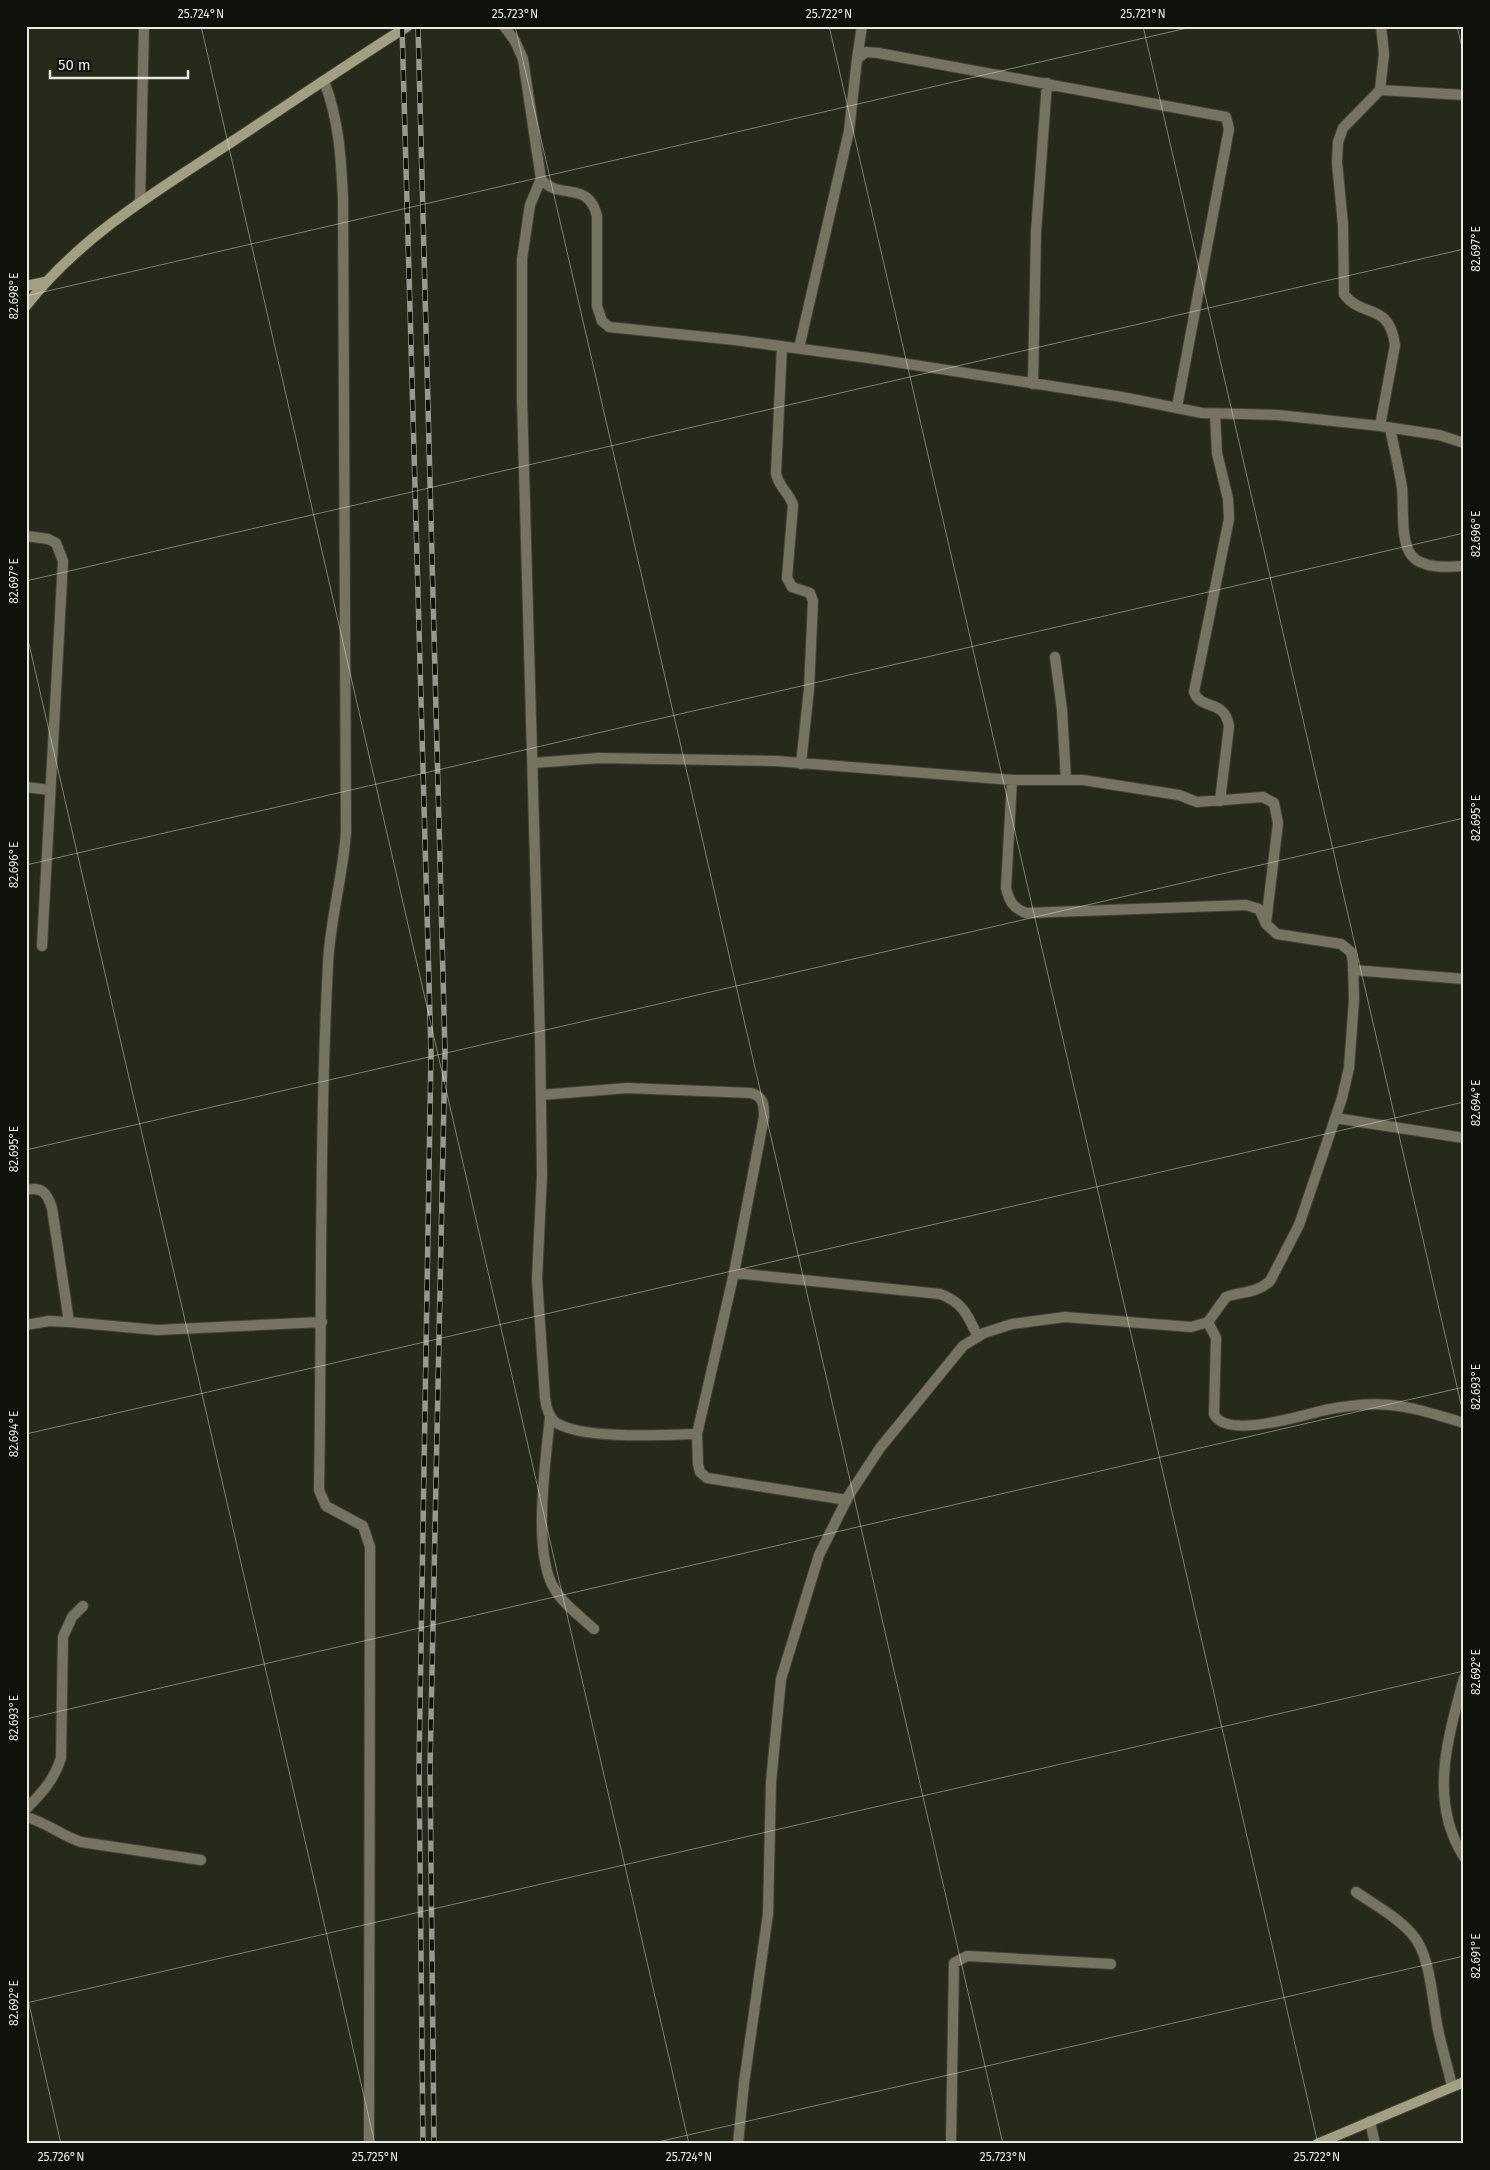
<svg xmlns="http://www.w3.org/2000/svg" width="1490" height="2170" font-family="'Fira Sans',sans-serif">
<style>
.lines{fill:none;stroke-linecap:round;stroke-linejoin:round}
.lane-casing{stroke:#404537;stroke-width:12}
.street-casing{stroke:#404537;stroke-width:12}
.secondary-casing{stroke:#404537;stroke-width:12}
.lane{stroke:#767361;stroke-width:10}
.street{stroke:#767361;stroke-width:10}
.secondary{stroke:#a39f82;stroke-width:10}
.rail-casing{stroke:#969a8e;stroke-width:5.5}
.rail{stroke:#0f110b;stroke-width:4;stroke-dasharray:11;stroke-linecap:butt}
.ticks{fill:none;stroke:#e7eae1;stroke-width:1;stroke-opacity:0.45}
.neatline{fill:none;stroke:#e7eae1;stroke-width:2}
.ticks-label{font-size:12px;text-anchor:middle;fill:#e7eae1}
</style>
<rect width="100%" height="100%" fill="#252a1b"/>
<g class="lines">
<defs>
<path id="lane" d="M26 536 48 539 56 543 63 561 42 946
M26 787 50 790"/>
<path id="street" d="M504 26 515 41 523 59 541 179C558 201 588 179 597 216V306L602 321 609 327 735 340 869 358 1122 397 1202 413 1278 415 1380 426 1439 435 1464 443
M857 59 862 26
M324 81C339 120 341 157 343 199L346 832C343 876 330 920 328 964 319 1139 322 1315 319 1490L326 1506 363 1526 370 1547 369 2144
M1380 90 1464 95
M541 179 530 205 522 259V398L540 1039 542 1175 537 1279 545 1398C546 1406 548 1416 555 1422 581 1440 665 1435 697 1434
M140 202 144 26
M782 346 776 473C778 487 789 492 793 505L787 578 792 587 810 593 813 601 809 689 801 764
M799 348 849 131 857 59 866 52 878 53 1226 117 1229 129 1177 407
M1033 384 1036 232 1047 83
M1215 414 1217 453 1228 499 1229 519 1194 692C1201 711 1224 698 1229 726L1220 801
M1380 426 1395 345C1389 301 1362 319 1344 294L1343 225 1337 162 1338 142 1343 128 1380 90 1384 54 1381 26
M1390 428C1394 448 1399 468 1402 488 1404 506 1400 543 1412 556 1423 569 1449 567 1464 566
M1055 657 1062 710 1066 780
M533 763 599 758 776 761 1012 780H1083L1179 795 1197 802 1263 797 1274 803 1278 823 1266 923
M1353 970 1464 979
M541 1095 627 1088 751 1093C764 1097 764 1105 764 1117L734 1273 697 1434 698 1464 700 1472 707 1478 847 1500
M1335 1118 1464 1138
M26 1190C42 1186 47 1193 52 1208L69 1322
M734 1273 940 1294C963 1302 968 1316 978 1337
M1208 1322 1216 1338 1214 1414C1226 1440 1303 1415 1325 1410 1345 1406 1370 1403 1390 1405 1415 1407 1440 1416 1464 1423
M26 1325 49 1321 69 1322 157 1330 322 1322
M550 1417C546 1458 532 1552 554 1588 563 1604 580 1616 594 1629
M1464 1678C1448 1737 1428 1801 1464 1857
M26 1809C42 1793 54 1780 61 1758L63 1637 72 1617 83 1606
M26 1817C46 1822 62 1836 81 1842L201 1860
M1356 1892C1375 1905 1397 1917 1412 1934 1432 1956 1432 2005 1439 2034 1443 2051 1448 2069 1452 2086
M1370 2121 1375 2144
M738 2144 744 2083 768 1914 771 1782 781 1679 819 1555 849 1495 880 1448 963 1346 984 1333 1012 1324 1065 1317 1191 1327 1208 1322 1226 1297C1242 1291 1256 1294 1270 1281L1299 1225 1342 1098 1349 1068 1354 1000 1353 962 1351 952 1341 944 1277 934 1266 924 1259 909 1246 905 1026 913C1013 908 1009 901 1006 888L1012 780
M951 2144 954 1963 967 1956 1111 1964"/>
<path id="secondary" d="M26 286 45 282
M26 306C81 235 160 189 233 141 292 102 349 63 408 26
M1317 2144 1464 2082"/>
</defs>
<use href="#lane" class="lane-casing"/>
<use href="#street" class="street-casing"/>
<use href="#secondary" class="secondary-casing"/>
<use href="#lane" class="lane"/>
<use href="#street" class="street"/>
<use href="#secondary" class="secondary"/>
<defs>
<path id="rail" d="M402 26 431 1053 419 1767 423 2144
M418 26 445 1052 430 1768 434 2144"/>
</defs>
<use href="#rail" class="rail-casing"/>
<use href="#rail" class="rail"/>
</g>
<path class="ticks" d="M201 26 689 2144M515 26 1003 2144M829 26 1318 2144M1143 26 1464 1417M1457 26 1464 57M26 296 1196 26M26 581 1464 249M26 631 375 2144M26 865 1464 533M26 1150 1464 818M26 1434 1464 1102M26 1719 1464 1387M26 1991 61 2144M26 2003 1464 1671M649 2144 1464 1956"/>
<rect width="1490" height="2170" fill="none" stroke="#0f110b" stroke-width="55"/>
<path d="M50 70v8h138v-8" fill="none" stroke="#e7eae1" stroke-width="2.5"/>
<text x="58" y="70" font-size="15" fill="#e7eae1" stroke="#0f110b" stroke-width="4" paint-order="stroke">50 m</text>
<rect x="28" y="28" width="1434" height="2114" class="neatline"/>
<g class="ticks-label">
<text x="201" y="18">25.724°N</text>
<text x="515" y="18">25.723°N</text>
<text x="829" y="18">25.722°N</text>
<text x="1143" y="18">25.721°N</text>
<text transform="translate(1476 249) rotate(-90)" y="4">82.697°E</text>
<text transform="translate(14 296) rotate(-90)" y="4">82.698°E</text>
<text transform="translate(1476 534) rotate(-90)" y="4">82.696°E</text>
<text transform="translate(14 581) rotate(-90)" y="4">82.697°E</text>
<text transform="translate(1476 818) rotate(-90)" y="4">82.695°E</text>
<text transform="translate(14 865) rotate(-90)" y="4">82.696°E</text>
<text transform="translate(1476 1103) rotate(-90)" y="4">82.694°E</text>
<text transform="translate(14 1149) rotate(-90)" y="4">82.695°E</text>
<text transform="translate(1476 1387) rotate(-90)" y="4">82.693°E</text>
<text transform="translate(14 1434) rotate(-90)" y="4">82.694°E</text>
<text transform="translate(1476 1672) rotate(-90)" y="4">82.692°E</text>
<text transform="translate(14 1718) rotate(-90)" y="4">82.693°E</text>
<text transform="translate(1476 1956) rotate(-90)" y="4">82.691°E</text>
<text transform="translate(14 2003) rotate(-90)" y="4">82.692°E</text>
<text x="61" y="2161">25.726°N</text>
<text x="375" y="2161">25.725°N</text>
<text x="689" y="2161">25.724°N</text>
<text x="1003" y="2161">25.723°N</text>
<text x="1317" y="2161">25.722°N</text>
</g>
</svg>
